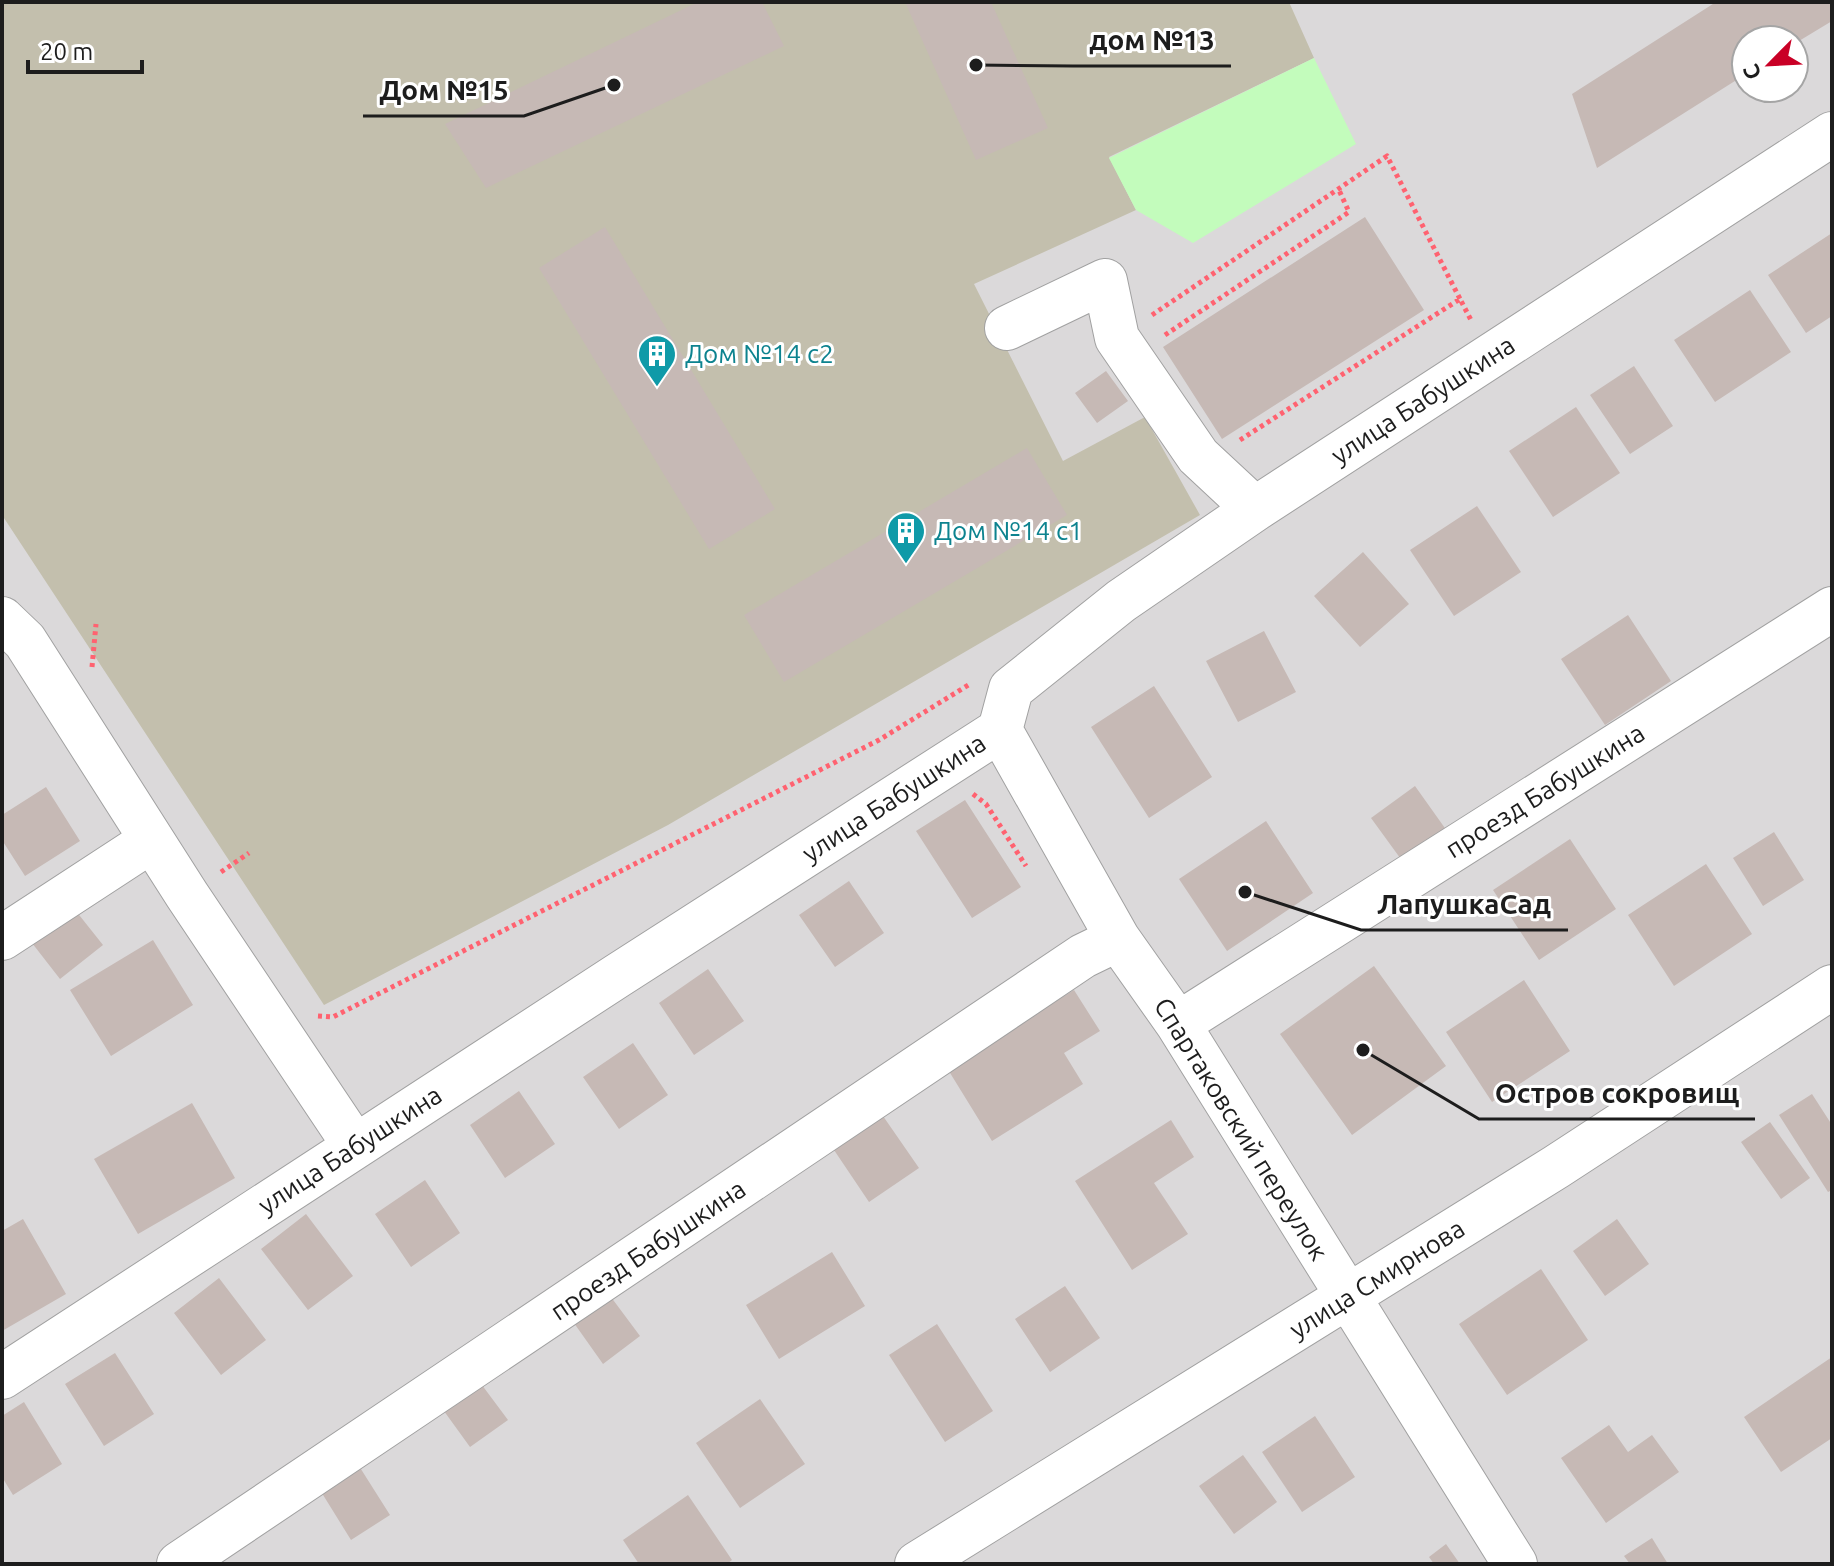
<svg xmlns="http://www.w3.org/2000/svg" width="1834" height="1566" font-family="Ubuntu,sans-serif">
<style>
.residential{fill:#dbd9da;fill-rule:evenodd}
.construction{fill:#c3bfad}
.park{fill:#c3fcbc}
.building{fill:#c6b9b5}
.lines{fill:none;stroke-linecap:round;stroke-linejoin:round}
.minor-casing{stroke:#a1a1a1;stroke-width:46}
.path{stroke:#ff6270;stroke-width:5;stroke-dasharray:4 4;stroke-linecap:butt}
.minor{stroke:#fff;stroke-width:44}
.labels{text-anchor:middle;stroke-width:6;stroke-linejoin:round;paint-order:stroke}
.culture-label{font-size:26px;fill:#0d838f;stroke:#fff;text-anchor:start}
.street-label{font-size:26px;fill:#1d1d1d;stroke:#fff}
.leader{fill:none;stroke:#1d1d1d;stroke-width:3}
.callout-dot{fill:#1d1d1d;stroke:#fff;stroke-width:3}
.callout-label{font-size:28px;text-anchor:middle;font-weight:bold;fill:#1d1d1d;stroke:#fff;stroke-width:6;stroke-linejoin:round;paint-order:stroke}
</style>
<rect width="100%" height="100%" fill="#eee8e2"/>
<path class="residential" d="M2 2H1832V1564H2ZM1746 40H1794V88H1746Z"/>
<path class="construction" d="M2 2H1289L1314 58 1109 157 1136 210 974 284 1063 461 1145 417 1200 515 668 825 324 1005 2 515Z"/>
<path class="park" d="M1314 58 1356 144 1193 243 1136 210 1109 158Z"/>
<path class="building" d="M698 2H762L784 46 486 188 445 124Z
M905 2H991L1048 128 976 160Z
M1716 2H1832V21L1794 44V40H1746V74L1597 168 1572 94Z
M1365 217 1424 310 1222 439 1163 347Z
M605 227 775 509 709 549 539 268Z
M1832 233V316L1806 333 1768 275Z
M1750 290 1791 352 1715 402 1674 340Z
M1634 366 1673 426 1630 454 1590 395Z
M1106 371 1128 401 1097 423 1075 393Z
M1576 407 1620 473 1553 517 1509 451Z
M1027 448 1067 515 784 682 744 615Z
M1477 506 1521 572 1454 616 1410 550Z
M1363 552 1409 604 1360 647 1314 596Z
M1628 615 1671 681 1605 725 1561 659Z
M1264 631 1296 692 1238 722 1206 661Z
M1154 686 1212 777 1149 818 1091 727Z
M1415 786 1447 831 1403 862 1371 818Z
M46 787 80 841 25 876 2 840V815Z
M965 800 1021 887 972 918 916 831Z
M1266 821 1313 893 1227 951 1179 879Z
M1774 832 1804 880 1763 906 1733 858Z
M1570 839 1616 909 1539 960 1493 890Z
M1706 864 1752 934 1674 986 1628 915Z
M849 881 884 933 835 967 799 915Z
M68 901 103 945 60 979 25 934Z
M153 940 193 1005 111 1056 70 990Z
M1374 966 1446 1066 1352 1135 1280 1034Z
M708 969 744 1021 694 1055 659 1003Z
M1524 980 1570 1051 1492 1102 1446 1032Z
M1074 990 1100 1031 1064 1053 1083 1084 992 1141 947 1068Z
M633 1043 668 1095 619 1129 583 1077Z
M519 1091 555 1144 505 1178 470 1125Z
M1812 1094 1832 1125V1190L1828 1192 1779 1115Z
M192 1103 235 1178 138 1234 94 1159Z
M883 1116 919 1168 869 1202 834 1150Z
M1171 1120 1194 1157 1154 1183 1188 1234 1132 1270 1075 1181Z
M1770 1122 1810 1178 1781 1199 1741 1142Z
M425 1180 460 1233 411 1267 375 1214Z
M306 1214 353 1276 308 1310 261 1249Z
M23 1219 66 1294 2 1331V1231Z
M1617 1219 1649 1264 1605 1296 1573 1251Z
M832 1252 865 1306 779 1359 746 1305Z
M1541 1269 1588 1340 1507 1395 1459 1324Z
M219 1278 266 1340 221 1375 174 1313Z
M1065 1286 1100 1338 1050 1372 1015 1319Z
M605 1289 640 1336 603 1364 569 1316Z
M937 1324 993 1411 945 1442 889 1355Z
M115 1353 154 1414 104 1446 65 1384Z
M1832 1357V1438L1781 1472 1744 1417Z
M473 1373 508 1420 470 1447 436 1400Z
M760 1399 805 1464 740 1508 696 1443Z
M24 1402 62 1464 13 1495 2 1477V1416Z
M1315 1416 1355 1477 1302 1512 1262 1452Z
M1609 1425 1628 1452 1652 1435 1679 1472 1606 1523 1561 1458Z
M1243 1455 1277 1502 1234 1534 1199 1486Z
M359 1466 390 1515 351 1540 320 1490Z
M688 1495 732 1560 727 1564H639L623 1540Z
M1652 1538 1668 1564H1630L1624 1556Z
M1446 1544 1460 1564H1434L1429 1557Z"/>
<g class="lines">
<defs>
<path id="minor" d="M1007 328 1105 281 1117 338 1198 456 1255 509
M2 619 25 641 187 895 355 1146
M1000 730 1118 939 1178 1024 1515 1564
M2 938 152 840
M1178 1024 1832 609
M2 1377 617 976 1000 730 1011 689 1121 601 1255 509 1832 134
M179 1564 1083 956 1118 939
M917 1564 1556 1167 1832 987"/>
</defs>
<use href="#minor" class="minor-casing"/>
<path class="path" d="M1152 315 1387 156 1460 299
M1165 335 1349 212 1338 188
M1240 440 1460 299 1471 320
M92 667 96 624
M973 794 986 804 1026 866
M221 872 249 853
M318 1016 333 1017 879 740 970 684"/>
<use href="#minor" class="minor"/>
</g>
<defs>
<symbol id="building-pin" viewBox="-11 -11 22 30"><path d="M0 17L-7.5 6A9.5 9.5 0 1 1 7.5 6Z" fill="#0f9aa8" stroke="#fff"/><path d="M-4-6H4V6H1V3H-1V6H-4ZM-2.5-4.3h1.7v1.8h-1.7ZM.8-4.3h1.7v1.8H.8ZM-2.5-1h1.7V.8h-1.7ZM.8-1h1.7V.8H.8Z" fill="#fff"/></symbol>
</defs>
<g fill-rule="evenodd">
<use href="#building-pin" x="635" y="332" width="44" height="60"/>
<use href="#building-pin" x="884" y="509" width="44" height="60"/>
</g>
<g class="labels">
<g class="culture-label">
<text x="685" y="363">Дом №14 с2</text>
<text x="934" y="540">Дом №14 с1</text>
</g>
<g class="street-label">
<text transform="translate(1423 400) rotate(-33)" y="9">улица Бабушкина</text>
<text transform="translate(1545 791) rotate(-32)" y="9">проезд Бабушкина</text>
<text transform="translate(894 798) rotate(-33)" y="9">улица Бабушкина</text>
<text transform="translate(1241 1129) rotate(58)" y="9">Спартаковский переулок</text>
<text transform="translate(350 1150) rotate(-33)" y="9">улица Бабушкина</text>
<text transform="translate(648 1250) rotate(-34)" y="9">проезд Бабушкина</text>
<text transform="translate(1377 1279) rotate(-32)" y="9">улица Смирнова</text>
</g>
</g>
<path class="leader" d="M976 65L1073 66H1231M614 85L524 116H363M1245 892L1361 930H1568M1363 1050L1479 1119H1755"/>
<g class="callout-dot">
<circle cx="976" cy="65" r="8"/>
<circle cx="614" cy="85" r="8"/>
<circle cx="1245" cy="892" r="8"/>
<circle cx="1363" cy="1050" r="8"/>
</g>
<g class="callout-label">
<text x="1152" y="50">дом №13</text>
<text x="444" y="100">Дом №15</text>
<text x="1464" y="914">ЛапушкаСад</text>
<text x="1617" y="1103">Остров сокровищ</text>
</g>
<rect width="1834" height="1566" fill="none" stroke="#1d1d1d" stroke-width="8"/>
<g transform="translate(1770 64) rotate(246)"><circle r="38" fill="#ffffff" stroke="#a5a5a5" stroke-width="2"/>
<path d="M0-6L14 30L0 20L-14 30Z" fill="#c90026"/>
<text y="-12" font-size="22" font-weight="bold" text-anchor="middle" fill="#1d1d1d">С</text>
</g>
<path d="M28 60v12h114v-12" fill="none" stroke="#1d1d1d" stroke-width="4"/>
<text x="40" y="60" font-size="24" fill="#1d1d1d" stroke="#ffffff" stroke-width="6" paint-order="stroke">20 m</text>
</svg>
